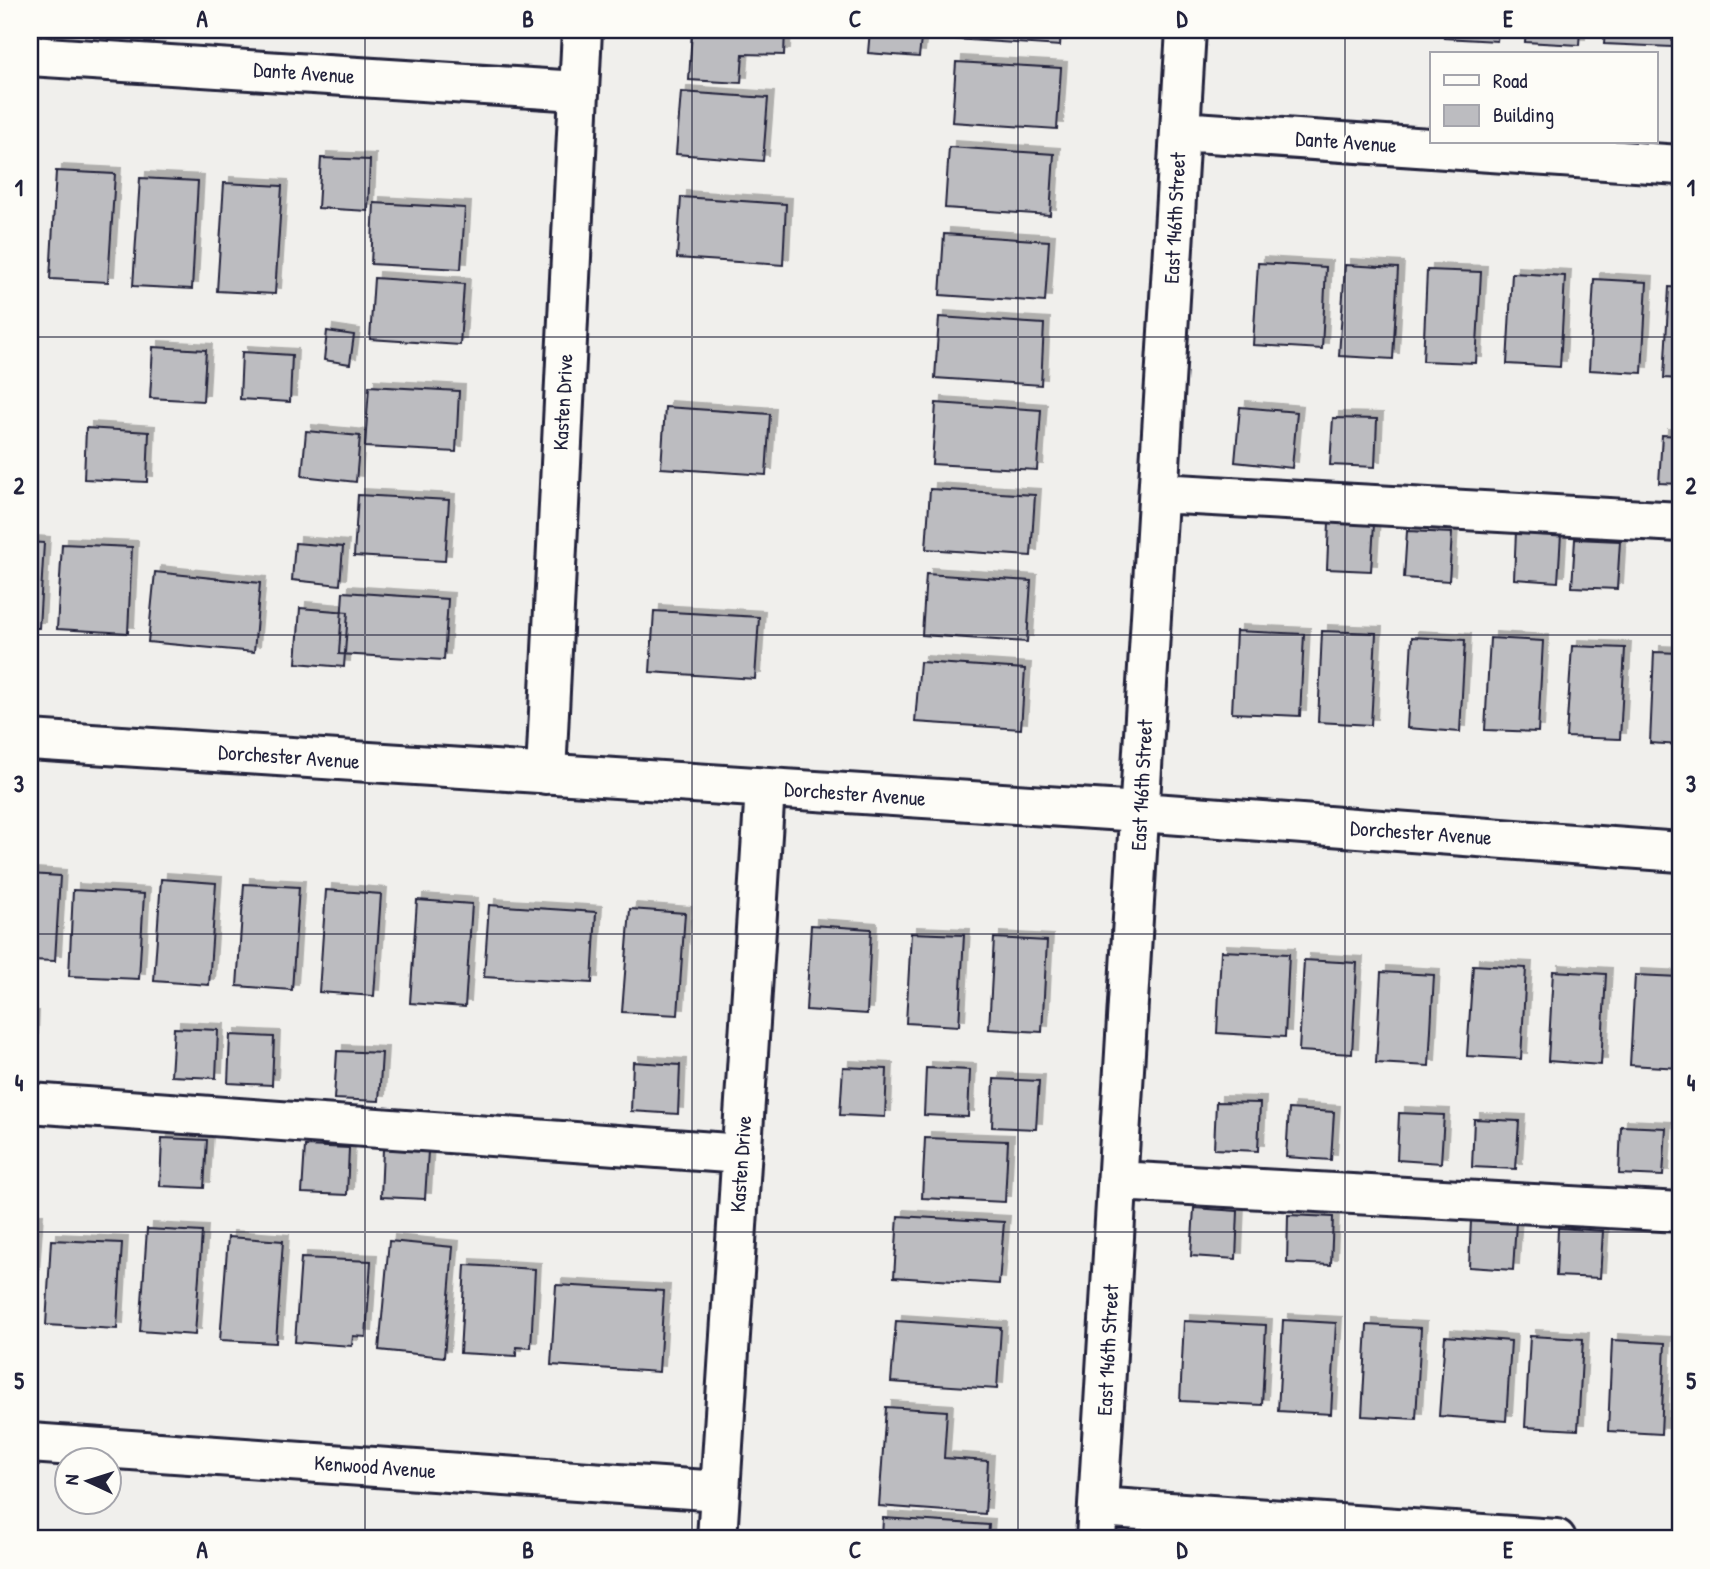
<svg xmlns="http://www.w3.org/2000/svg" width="1710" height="1569" font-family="'Patrick Hand',sans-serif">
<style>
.building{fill:#bcbcc0;stroke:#22223b;stroke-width:2;filter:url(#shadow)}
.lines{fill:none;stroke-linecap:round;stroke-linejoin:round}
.minor-casing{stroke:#22223b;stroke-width:44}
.minor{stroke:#fdfcf7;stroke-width:38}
.grid{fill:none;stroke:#22223b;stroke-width:2;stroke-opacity:0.55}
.labels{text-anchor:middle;stroke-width:5;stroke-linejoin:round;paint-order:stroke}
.street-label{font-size:21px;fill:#22223b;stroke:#fdfcf7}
.neatline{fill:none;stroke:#22223b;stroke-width:2.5}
.grid-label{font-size:23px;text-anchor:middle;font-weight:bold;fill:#22223b}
</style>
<defs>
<filter id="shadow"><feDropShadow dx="6" dy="-6" stdDeviation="0" flood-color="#0004"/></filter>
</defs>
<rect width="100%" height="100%" fill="#f0efec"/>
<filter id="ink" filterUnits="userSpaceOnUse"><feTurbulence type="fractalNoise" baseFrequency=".0143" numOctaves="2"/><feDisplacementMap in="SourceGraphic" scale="14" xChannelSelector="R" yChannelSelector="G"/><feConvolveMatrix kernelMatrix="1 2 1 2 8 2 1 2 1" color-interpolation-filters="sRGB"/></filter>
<g filter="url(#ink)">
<path class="building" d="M692 30H785L784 55 743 54 741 83 689 80Z
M870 30H922L919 57 868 53Z
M955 30H1061L1060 46 955 39Z
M1285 30H1338L1337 34 1284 32Z
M1359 30H1412V34L1359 31Z
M1445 30H1498L1497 41 1444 38Z
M1526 30H1580L1579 45 1525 42Z
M1605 30H1673L1672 47 1604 44Z
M956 62 1061 68 1057 129 952 122Z
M681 92 768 98 763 161 676 154Z
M949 147 1054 154 1050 215 945 208Z
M321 158 370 160 368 211 318 208Z
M56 171 115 174 108 282 50 279Z
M140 178 198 181 192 289 133 286Z
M224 183 282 186 275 294 217 291Z
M681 197 786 204 783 265 677 258Z
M374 203 465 208 461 269 371 264Z
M944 234 1049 241 1045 302 940 295Z
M1258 263 1326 267 1322 349 1253 345Z
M1345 265 1398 268 1393 359 1339 356Z
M1427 270 1481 272 1476 363 1423 361Z
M1512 273 1565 276 1560 367 1507 364Z
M374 278 464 284 460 345 370 339Z
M1594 279 1647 282 1642 373 1589 370Z
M1669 287 1680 288V379L1664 378Z
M939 317 1044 324 1041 385 935 378Z
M327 331 354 335 350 364 324 360Z
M153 347 206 350 203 401 150 398Z
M242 352 292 355 290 402 240 399Z
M369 386 459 391 456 452 365 447Z
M936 403 1041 410 1037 470 932 464Z
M665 407 770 414 766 475 661 468Z
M1240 407 1297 412 1292 468 1235 462Z
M1333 418 1377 419 1375 467 1330 465Z
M86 428 149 432 147 482 84 479Z
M306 431 360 436 356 482 302 476Z
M1662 435 1680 436V484L1659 483Z
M930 489 1035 495 1031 556 926 549Z
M358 495 449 500 445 561 354 556Z
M1329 522 1374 524 1371 571 1327 569Z
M1407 531 1452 533 1449 581 1404 578Z
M1516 531 1561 534 1558 582 1514 579Z
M1575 539 1620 541 1617 589 1572 587Z
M30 542 44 543 39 628H30Z
M295 543 343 547 340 585 292 580Z
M62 544 132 547 128 633 57 629Z
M155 572 260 583 254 652 148 642Z
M926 574 1031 581 1027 642 922 635Z
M343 592 448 599 444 660 339 654Z
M300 608 348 612 344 667 296 663Z
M654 611 759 617 755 679 650 672Z
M1236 631 1304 634 1300 716 1232 713Z
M1322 631 1376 633 1371 725 1318 722Z
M1412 637 1465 640 1460 732 1407 728Z
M1490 638 1543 641 1538 732 1485 730Z
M1572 646 1625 648 1620 739 1566 737Z
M1654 652 1680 653V745L1650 743Z
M920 662 1025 669 1021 729 915 722Z
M30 874 60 876 55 961 30 960Z
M161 879 216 883 209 985 154 981Z
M244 884 299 887 292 990 237 986Z
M73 890 144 894 139 979 69 976Z
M326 890 381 894 374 996 319 992Z
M417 900 472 904 465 1007 410 1003Z
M489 905 596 912 592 983 484 977Z
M630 909 685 913 678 1015 622 1012Z
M811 925 871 929 867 1014 806 1010Z
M911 933 964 935 959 1026 906 1023Z
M994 938 1047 941 1042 1032 989 1029Z
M1221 951 1289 954 1285 1037 1217 1033Z
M1304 960 1357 963 1352 1054 1299 1051Z
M1473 965 1526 968 1521 1059 1467 1056Z
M1553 971 1606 974 1601 1065 1548 1061Z
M1381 972 1434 975 1429 1066 1376 1063Z
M1635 975 1680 977V1068L1630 1065Z
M30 1017H33L31 1065H30Z
M174 1028 218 1030 216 1078 171 1076Z
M230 1035 274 1037 272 1085 228 1083Z
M337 1051 382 1053 379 1101 334 1099Z
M633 1062 680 1065 678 1114 631 1111Z
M843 1067 887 1069 885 1117 840 1115Z
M926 1068 970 1070 968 1117 924 1115Z
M994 1079 1039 1081 1036 1129 992 1127Z
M1216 1102 1260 1103 1258 1151 1214 1149Z
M1289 1109 1334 1112 1331 1160 1286 1157Z
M1399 1113 1444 1115 1441 1163 1397 1160Z
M1474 1119 1519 1121 1516 1169 1472 1167Z
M30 1120H33L30 1168Z
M1621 1126 1666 1128 1663 1176 1619 1174Z
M162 1138 207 1140 204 1188 160 1186Z
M925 1138 1008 1141 1005 1202 922 1198Z
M305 1146 349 1148 347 1195 302 1193Z
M383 1149 428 1151 425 1199 381 1197Z
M1194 1208 1238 1211 1236 1259 1191 1256Z
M1288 1215 1333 1217 1331 1265 1287 1263Z
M898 1216 1004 1222 999 1284 894 1277Z
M30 1220H37L30 1322Z
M1471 1220 1516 1222 1513 1270 1469 1267Z
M1558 1228 1603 1231 1600 1278 1556 1276Z
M147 1229 202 1232 195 1335 140 1331Z
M228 1237 283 1241 276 1343 220 1340Z
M51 1240 122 1243 117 1329 46 1325Z
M389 1241 453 1247 444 1357 379 1350Z
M301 1258 371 1261 366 1337 353 1336 352 1346 295 1342Z
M465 1265 535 1269 531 1348 517 1347 516 1356 460 1353Z
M556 1285 664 1291 659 1372 551 1365Z
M1283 1320 1336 1323 1331 1414 1278 1411Z
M896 1321 1001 1328 997 1389 891 1382Z
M1184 1321 1266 1325 1262 1405 1180 1401Z
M1367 1325 1421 1328 1416 1419 1362 1416Z
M1445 1336 1511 1341 1506 1421 1439 1416Z
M1530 1336 1583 1339 1578 1430 1525 1427Z
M1612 1340 1665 1343 1661 1434 1608 1431Z
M886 1407 947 1411 944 1458 988 1461 985 1514 879 1506Z
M883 1518 989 1525 988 1539H882Z"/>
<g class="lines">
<defs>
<path id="minor" d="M30 56 578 91
M1180 131 1680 165
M1159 493 1680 522
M30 740 1140 812 1680 852
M546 774 582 30
M30 1103 742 1154
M1117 1181 1680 1212
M30 1443 720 1491
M1098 1507 1556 1539
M717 1539 765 788
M1096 1539 1186 30"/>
</defs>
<use href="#minor" class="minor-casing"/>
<use href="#minor" class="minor"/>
</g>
</g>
<path class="grid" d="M365 30V1539M692 30V1539M1018 30V1539M1345 30V1539M30 337H1680M30 635H1680M30 934H1680M30 1232H1680"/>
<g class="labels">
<g class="street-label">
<text transform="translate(304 73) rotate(4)" y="7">Dante Avenue</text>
<text transform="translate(1346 142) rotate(4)" y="7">Dante Avenue</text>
<text transform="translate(1175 218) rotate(-87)" y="7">East 146th Street</text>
<text transform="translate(563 402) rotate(-87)" y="7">Kasten Drive</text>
<text transform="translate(289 757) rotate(4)" y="7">Dorchester Avenue</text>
<text transform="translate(1142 785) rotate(-87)" y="7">East 146th Street</text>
<text transform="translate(855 794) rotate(4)" y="7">Dorchester Avenue</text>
<text transform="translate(1421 833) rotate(4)" y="7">Dorchester Avenue</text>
<text transform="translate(741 1164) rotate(-86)" y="7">Kasten Drive</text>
<text transform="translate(1108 1350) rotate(-87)" y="7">East 146th Street</text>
<text transform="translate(375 1467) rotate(4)" y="7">Kenwood Avenue</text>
</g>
</g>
<rect width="1710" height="1569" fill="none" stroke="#fdfcf7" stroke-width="77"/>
<rect x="1430" y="52" width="228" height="91" fill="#fdfcf7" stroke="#a5a5ac" stroke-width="2"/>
<rect x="1444" y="75" width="35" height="10" fill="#fdfcf7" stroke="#a5a5ac" stroke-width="2"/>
<text x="1493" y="88" font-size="21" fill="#22223b">Road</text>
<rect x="1444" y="105" width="35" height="21" fill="#bcbcc0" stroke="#a5a5ac" stroke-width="2"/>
<text x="1493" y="122" font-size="21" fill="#22223b">Building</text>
<g transform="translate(88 1481) rotate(274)"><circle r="33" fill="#fdfcf7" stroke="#a5a5ac" stroke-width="2"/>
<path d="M0-5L12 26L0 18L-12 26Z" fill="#22223b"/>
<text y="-10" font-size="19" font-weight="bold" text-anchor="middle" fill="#22223b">N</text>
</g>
<rect x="38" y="38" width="1634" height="1492" class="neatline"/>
<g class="grid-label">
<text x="202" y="27">A</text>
<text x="528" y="27">B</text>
<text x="855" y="27">C</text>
<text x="1182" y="27">D</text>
<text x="1508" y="27">E</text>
<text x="19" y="196">1</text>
<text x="1691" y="196">1</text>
<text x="19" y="494">2</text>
<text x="1691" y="494">2</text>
<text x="19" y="792">3</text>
<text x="1691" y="792">3</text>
<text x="19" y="1091">4</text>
<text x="1691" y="1091">4</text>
<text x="19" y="1389">5</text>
<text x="1691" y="1389">5</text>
<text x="202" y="1558">A</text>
<text x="528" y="1558">B</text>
<text x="855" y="1558">C</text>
<text x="1182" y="1558">D</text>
<text x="1508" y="1558">E</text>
</g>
</svg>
